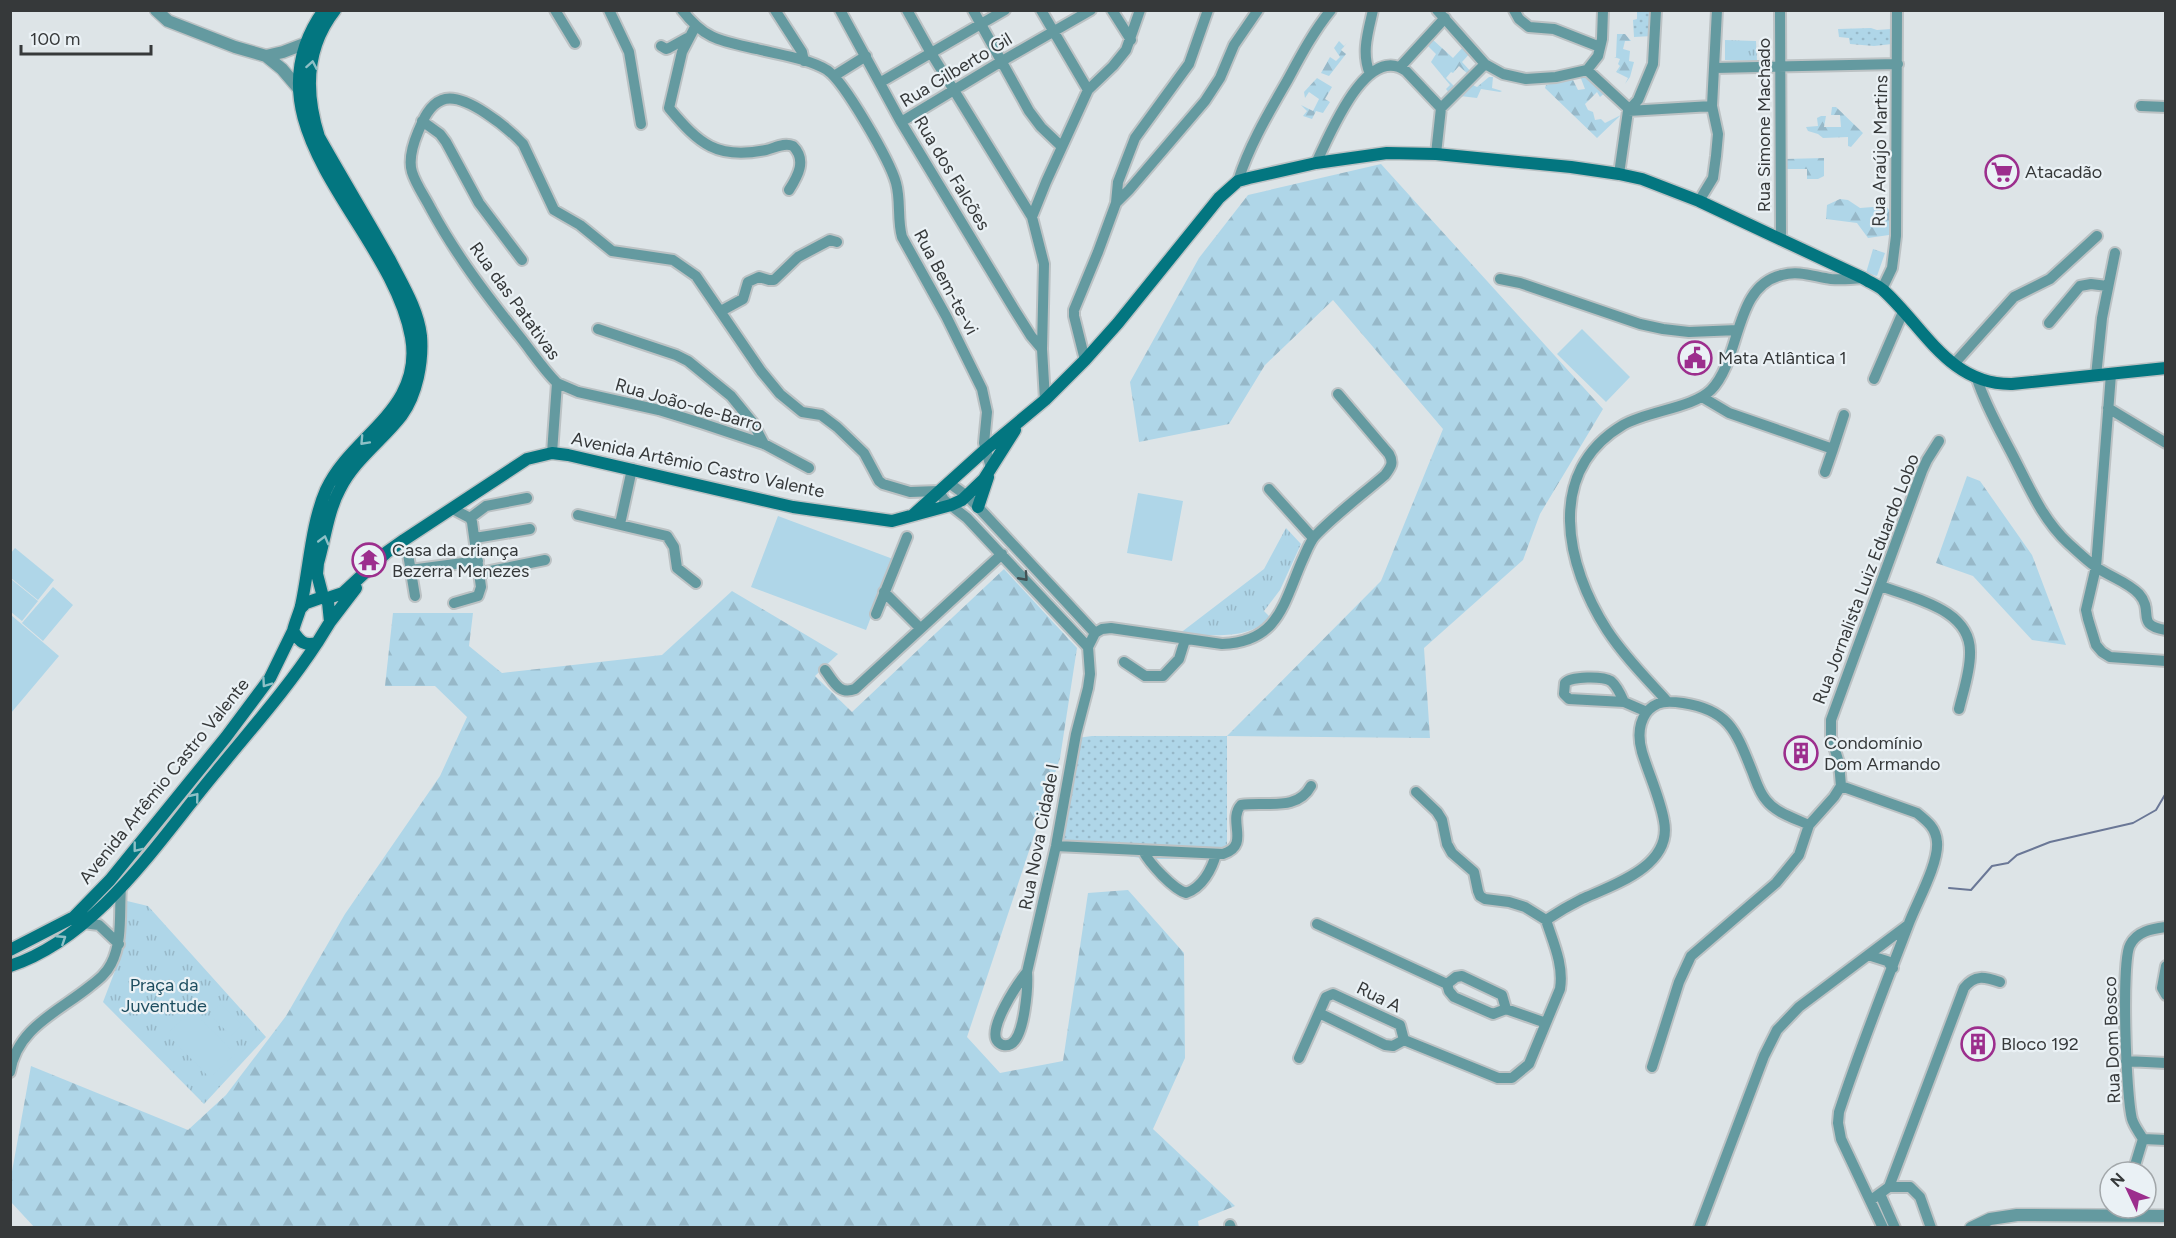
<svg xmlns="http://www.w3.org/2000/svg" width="2176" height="1238" font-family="Figtree,sans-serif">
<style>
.grass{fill:url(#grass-dots)}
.forest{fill:url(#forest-firs)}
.park{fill:url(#park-tufts)}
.pitch{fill:#afd6e8}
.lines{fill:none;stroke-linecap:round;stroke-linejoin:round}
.stream{stroke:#6a7796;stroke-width:2}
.minor-casing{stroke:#bcc2c4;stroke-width:14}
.tertiary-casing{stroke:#bcc2c4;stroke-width:15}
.secondary-casing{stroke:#bcc2c4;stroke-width:15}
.minor{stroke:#649aa0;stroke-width:10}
.tertiary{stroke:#649aa0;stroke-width:12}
.secondary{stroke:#037680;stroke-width:12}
.oneway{stroke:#8ec0c6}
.oneway2{stroke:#425154}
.labels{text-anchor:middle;stroke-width:4.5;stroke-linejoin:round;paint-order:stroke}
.street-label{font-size:18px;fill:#36393a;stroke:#eaf1f5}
.poi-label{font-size:18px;fill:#36393a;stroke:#eaf1f5;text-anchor:start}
.park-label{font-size:18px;fill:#1d4d5f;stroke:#eaf1f5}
</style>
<defs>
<pattern id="grass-dots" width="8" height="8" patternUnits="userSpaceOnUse" patternTransform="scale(1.5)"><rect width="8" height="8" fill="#afd6e8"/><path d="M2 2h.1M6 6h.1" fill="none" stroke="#97b8c8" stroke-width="1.8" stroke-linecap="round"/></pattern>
<pattern id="forest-firs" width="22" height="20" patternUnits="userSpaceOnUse" patternTransform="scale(1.5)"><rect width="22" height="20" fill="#afd6e8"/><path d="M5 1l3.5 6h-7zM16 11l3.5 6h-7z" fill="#97b8c8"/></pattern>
<pattern id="park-tufts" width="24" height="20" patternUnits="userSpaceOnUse" patternTransform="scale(1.5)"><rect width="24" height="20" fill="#afd6e8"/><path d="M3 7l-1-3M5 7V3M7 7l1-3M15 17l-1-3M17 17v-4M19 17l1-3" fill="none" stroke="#97b8c8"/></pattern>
</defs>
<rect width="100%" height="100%" fill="#dde4e7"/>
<path class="grass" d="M1637 11H1651L1653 36 1634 37 1633 20 1637 19Z
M1871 28 1877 30 1891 29 1892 44 1874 46 1850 44 1849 38 1839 37 1838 29Z
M1092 736H1227V859H1148L1063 847 1077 738Z"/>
<path class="forest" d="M1617 34H1625L1631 41H1625L1623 49 1630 51 1629 61 1634 62 1630 77 1625 84 1628 78 1616 72 1620 66 1618 64 1620 59 1614 57H1616Z
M1432 39 1453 58 1464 46 1471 52 1462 62 1473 74 1470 76 1459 66 1453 73 1451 72 1446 78 1458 90 1450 94 1446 89 1450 85 1431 62 1436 54 1426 44Z
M1339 41 1344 46 1347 43 1341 50 1346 54 1329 76 1321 73 1330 57 1336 61 1340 57 1334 48Z
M1587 70 1607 91 1600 97 1597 92 1585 104 1588 110 1593 112 1595 120 1601 119 1605 123 1621 115 1597 138 1545 88 1546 85 1572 78 1578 90 1585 89 1580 76Z
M1489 77H1493L1492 88 1502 91 1500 92 1481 89 1477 98 1460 96 1468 83 1477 87Z
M1317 78 1332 87 1325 99 1330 102 1323 113 1316 111 1312 119 1303 116 1307 111 1301 105 1313 111 1319 99 1309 92 1305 98 1304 92Z
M1832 107H1836L1863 133 1851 147 1848 146V137L1823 138 1818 134 1808 131 1806 127 1818 126 1817 118 1821 116H1826L1824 127H1841L1840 115H1831Z
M1824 158V176L1818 179H1807V169H1784L1785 159Z
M1381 164 1603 409 1540 514 1523 560 1424 648 1430 738 1227 736 1381 581 1443 429 1333 300 1265 365 1229 424 1139 442 1130 382 1199 258 1248 195Z
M1840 199 1848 200 1860 208 1886 206 1890 211 1889 235 1868 238 1857 223 1826 219 1827 205Z
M1967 476 1980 481 2032 555 2066 645 2032 640 1973 576 1936 563Z
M1004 569 1077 648 1060 758 967 1037 1000 1073 1063 1061 1088 893 1128 890 1184 953 1185 1058 1153 1129 1235 1206 1198 1221 1199 1228H35L11 1202V1177L31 1066 188 1130 226 1095 286 1016 345 914 440 776 467 717 435 686H385L393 613H473L469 646 502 673 662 655 732 591 838 654 815 676 852 712Z"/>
<path class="park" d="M1725 40 1756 41 1757 61 1725 60Z
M1873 249 1885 253 1877 276 1866 273Z
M1286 528 1301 544 1280 590 1264 611 1270 617C1248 642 1209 634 1179 634L1264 569Z
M127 901 148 906 266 1037 204 1104 103 1002 123 950Z"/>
<path class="pitch" d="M1582 329 1630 377 1606 402 1557 354Z
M1138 493 1183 501 1172 561 1127 553Z
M778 516 893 559 866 630 751 587Z
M15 548 54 580 38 600 11 578V553Z
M11 579 38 601 22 621 11 612Z
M53 587 73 605 43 641 22 623Z
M11 615 59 656 11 713Z
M143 976 146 979 144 981 150 987 129 1008 121 1001C124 991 126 983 137 982Z
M221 1004 242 1025 231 1036 210 1014Z
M192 1010 235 1054 210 1078 167 1034Z"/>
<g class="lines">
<path class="stream" d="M1949 888 1971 890 1992 866 2008 863 2017 855 2050 842 2133 823 2156 810 2166 793"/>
<defs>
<path id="minor" d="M555 10 575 43
M609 10 629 52 641 124
M682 10C705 40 721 41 757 49 780 55 806 58 827 70 844 81 890 161 896 183 901 201 897 219 902 237L946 316 982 389 987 412 984 443 991 468
M775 10 802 52 804 61
M840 10 901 122 1014 309 1031 336 1042 349
M907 10 931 53 1032 217 1044 264 1042 349 1045 400
M973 10 1029 111 1041 127 1062 147
M1041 10 1088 90
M1112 10 1131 40
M1437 10 1485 64 1503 74 1526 79 1556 77 1587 70 1598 56 1602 39 1603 10
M1514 10 1519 19 1529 27 1554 29 1600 47
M1780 10 1781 240
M695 27 682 52 669 108C699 144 717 160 766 150 775 148 784 142 793 146 807 160 798 176 789 190
M661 46 666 49 669 48 687 38
M1400 67 1445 18
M1715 68 1898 64
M1587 70 1628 108V111L1712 106
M1370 74C1361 53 1368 32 1373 10
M834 76 866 56
M881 82 1005 10
M2141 106 2166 107
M1441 108 1485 64
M422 121 440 134 446 142 479 203 522 260
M901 122 1002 61 1091 10
M1316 163C1329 137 1366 42 1406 71L1441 108 1436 154
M1619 174 1628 111 1638 100 1653 64 1656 10
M1238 181C1249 146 1268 114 1287 81 1300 57 1313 32 1331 10
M1699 201 1713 178 1716 156 1718 134 1712 106 1717 10
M1116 203 1129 190 1205 101 1220 78 1234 45 1258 10
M1032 217 1046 182 1088 90 1113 66 1126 50 1140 10
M1500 279 1520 283 1640 324 1663 329 1689 332 1738 330
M1882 289 1892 268 1896 236 1897 10
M721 311 743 299 748 282 759 277 769 280H774L798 257 830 240 837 242
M2049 323 2080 286 2091 284 2107 286
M598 329 676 355 688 361 731 396 753 423 764 444
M1085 360 1074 316V310L1098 252 1116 203 1118 182 1135 138 1189 64 1208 10
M1954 364 2014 297 2050 279 2097 236
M2111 374 2096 567 2086 610 2088 619 2096 645 2102 652 2110 657 2166 661
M2096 376 2102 318 2115 253
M1874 379 1903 312
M1977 379C1985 404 1998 427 2010 450 2027 482 2041 518 2068 543 2077 551 2087 561 2096 567 2110 577 2128 582 2139 594 2155 612 2134 625 2166 630
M557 383 578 392 659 410 701 423 764 444 809 468
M1702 397 1729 413 1833 449 1844 415
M2108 408 2166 443
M552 453 557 383C543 369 532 352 520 337 487 296 456 255 431 209 425 197 416 185 412 172 408 159 413 144 418 132 423 120 429 105 442 100 464 91 509 129 523 144L554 210 580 225 612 251 673 260 696 276 761 371 780 394 802 412 821 415 837 427 864 453 879 481 883 484 910 492 939 491 944 500 967 518 1088 647
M1825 472 1833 449
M949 483 967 496 978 507 1095 633
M1269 489 1313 538
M453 509 470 518 472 522 481 587 478 596 454 603
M578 515 667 536 674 547 677 568 696 583
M470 518 486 506 527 498
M620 524 632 469
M475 538 530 529
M408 554 415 596
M410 570 478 561
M480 573 545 560
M1881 586C1914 599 1972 609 1970 654 1970 672 1963 692 1959 709
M884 592 920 628
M876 614 907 537
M1124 662 1145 676H1163L1179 659 1185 640
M825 670C834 682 839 695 855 689L1002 554
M1666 700C1646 678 1624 656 1607 630 1566 566 1544 472 1623 425 1647 411 1693 408 1711 390 1742 358 1733 286 1782 275 1799 270 1815 277 1831 279 1842 280 1853 279 1863 278
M1624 702C1621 695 1617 686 1611 681 1603 676 1571 676 1565 683L1564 694 1569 699 1624 702 1647 712
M1841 786 1917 813C1927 821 1936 828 1937 842 1939 863 1917 902 1909 923 1885 986 1860 1048 1839 1112L1838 1123 1841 1139 1883 1228
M1416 792 1437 812 1442 820 1447 844 1452 853 1474 872 1478 891 1480 896 1485 899 1509 902 1525 907 1546 920
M1056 846 1223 854C1251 845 1227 821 1241 805 1266 801 1297 812 1311 786
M1143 851C1150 864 1173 889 1186 893 1202 888 1212 869 1216 854
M83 923 99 925 119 944
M1317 924 1447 984
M1868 955 1887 961 1893 968
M2166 966 2162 988 2166 995
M1027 972C1018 983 986 1030 998 1042 1002 1046 1007 1046 1011 1044 1025 1036 1028 986 1027 972L1056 846 1076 734 1088 688 1090 674 1088 647 1095 633 1102 629 1111 628 1222 644C1278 642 1283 605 1302 561 1306 553 1309 543 1315 536 1336 514 1362 495 1385 475 1391 467 1394 463 1389 454L1338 394
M1447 984 1449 991 1454 997 1493 1014 1506 1009 1546 1023
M1447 984 1456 977 1462 976 1502 995 1506 1009
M1319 1013 1385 1045 1393 1046 1404 1040
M1404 1040 1498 1078H1512L1529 1064 1560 989C1564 965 1553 942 1546 920 1558 912 1570 905 1582 899 1613 885 1673 866 1664 821 1660 798 1649 775 1642 752 1638 738 1638 725 1646 713 1656 700 1669 701 1683 703 1729 710 1736 731 1752 771 1756 781 1759 792 1766 800 1776 813 1794 818 1809 825
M1299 1058 1326 997 1333 994 1400 1025 1404 1040
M2126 1061 2166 1063
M1652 1067 1679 982 1691 956 1776 883 1799 855 1809 825 1834 797 1841 786 1839 763 1831 737V720L1922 471 1927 460 1939 441
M10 1072C17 1028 58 1012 89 987 98 980 106 974 111 964 123 941 119 912 121 887
M2143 1139 2166 1140
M2133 1172 2143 1139C2139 1132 2134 1126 2132 1119 2126 1096 2121 962 2130 945 2137 931 2152 929 2166 927
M1889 1187 1964 988C1975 974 1985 977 2000 982
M1880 1194 1895 1228
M1871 1200 1889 1187H1910L1920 1197 1931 1228
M1230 1225 1231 1228
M1699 1228 1764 1056 1777 1030 1799 1007 1908 925"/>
<path id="tertiary" d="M156 10 168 21 235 47 266 56 282 69 299 89
M266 56 283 52 304 44
M1971 1228 1990 1219 2017 1215 2166 1216"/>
<path id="secondary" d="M978 507 988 477
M913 515 985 450 1045 400 1085 360 1118 323 1219 198 1238 181 1249 178 1316 163 1387 153 1436 154 1571 167 1619 174 1642 179 1699 201 1863 278C1869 282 1877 285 1883 290 1924 327 1949 385 2012 384L2166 368
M323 597 317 574 318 563C325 539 328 511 340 489 354 460 383 440 402 415 417 394 423 362 421 336 418 309 402 284 390 260 367 219 342 178 319 137 305 93 305 48 335 10
M325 599 343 593 387 552 404 540 527 459 552 453 568 455 793 507 892 521 951 505 962 500 984 479 1015 430
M301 608 306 603 323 597 328 602 330 622 317 643C304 646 300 642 293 631 295 622 299 614 301 606 309 570 311 524 326 490 351 435 424 410 411 337 391 226 240 127 324 10
M330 622 356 588
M10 950 74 917 110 880 226 737 270 678 293 631
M10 966C98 937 159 840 216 772 251 729 287 689 317 643"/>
</defs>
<use href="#minor" class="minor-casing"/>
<use href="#tertiary" class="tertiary-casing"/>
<use href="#secondary" class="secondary-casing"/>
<use href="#minor" class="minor"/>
<use href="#tertiary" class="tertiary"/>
<use href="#secondary" class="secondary"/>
</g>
<defs><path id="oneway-chevron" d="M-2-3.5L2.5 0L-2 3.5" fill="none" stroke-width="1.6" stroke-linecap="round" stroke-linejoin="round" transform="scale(1.5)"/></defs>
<g class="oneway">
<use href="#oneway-chevron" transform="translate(312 65) rotate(-80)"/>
<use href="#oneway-chevron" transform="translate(364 441) rotate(133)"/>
<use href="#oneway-chevron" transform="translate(324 540) rotate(-75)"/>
<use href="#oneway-chevron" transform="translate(266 683) rotate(125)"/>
<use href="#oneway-chevron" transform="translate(195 797) rotate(-51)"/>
<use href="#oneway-chevron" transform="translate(137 848) rotate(128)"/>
<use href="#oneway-chevron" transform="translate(62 939) rotate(-33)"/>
</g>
<use class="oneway2" href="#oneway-chevron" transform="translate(1024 577) rotate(48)"/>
<defs>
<symbol id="supermarket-ring" viewBox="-11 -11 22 22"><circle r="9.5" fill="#eaf1f5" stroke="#9c2e8d" stroke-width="1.5"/><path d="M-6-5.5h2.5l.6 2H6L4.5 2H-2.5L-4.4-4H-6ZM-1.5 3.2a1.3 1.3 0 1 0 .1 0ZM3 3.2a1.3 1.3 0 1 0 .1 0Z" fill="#9c2e8d"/></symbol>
<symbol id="civic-ring" viewBox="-11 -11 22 22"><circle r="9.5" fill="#eaf1f5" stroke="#9c2e8d" stroke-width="1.5"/><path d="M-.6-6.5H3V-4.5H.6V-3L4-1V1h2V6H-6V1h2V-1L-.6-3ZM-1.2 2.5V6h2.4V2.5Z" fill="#9c2e8d"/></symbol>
<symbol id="temple-ring" viewBox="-11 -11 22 22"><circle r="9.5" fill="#eaf1f5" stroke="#9c2e8d" stroke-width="1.5"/><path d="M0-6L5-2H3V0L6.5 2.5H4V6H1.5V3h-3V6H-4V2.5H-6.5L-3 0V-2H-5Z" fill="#9c2e8d"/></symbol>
<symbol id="building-ring" viewBox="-11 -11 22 22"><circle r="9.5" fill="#eaf1f5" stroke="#9c2e8d" stroke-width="1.5"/><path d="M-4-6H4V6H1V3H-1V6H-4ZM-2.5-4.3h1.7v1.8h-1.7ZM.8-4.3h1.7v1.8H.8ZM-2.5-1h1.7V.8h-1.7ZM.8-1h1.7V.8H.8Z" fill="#9c2e8d"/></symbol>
</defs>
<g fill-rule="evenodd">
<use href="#supermarket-ring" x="1983" y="153" width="38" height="38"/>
<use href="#civic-ring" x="1676" y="339" width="38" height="38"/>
<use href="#temple-ring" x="350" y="541" width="38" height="38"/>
<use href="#building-ring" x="1782" y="734" width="38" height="38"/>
<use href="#building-ring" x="1959" y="1025" width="38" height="38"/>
</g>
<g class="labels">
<g class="street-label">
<text transform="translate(956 70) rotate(-31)" y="6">Rua Gilberto Gil</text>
<text transform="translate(1764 125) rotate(-90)" y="6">Rua Simone Machado</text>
<text transform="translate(1880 151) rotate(-89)" y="6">Rua Araújo Martins</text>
<text transform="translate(952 173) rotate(59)" y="6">Rua dos Falcões</text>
<text transform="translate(946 282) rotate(62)" y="6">Rua Bem-te-vi</text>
<text transform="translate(515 301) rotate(54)" y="6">Rua das Patativas</text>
<text transform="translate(689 405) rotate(16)" y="6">Rua João-de-Barro</text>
<text transform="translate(698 465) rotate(12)" y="6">Avenida Artêmio Castro Valente</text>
<text transform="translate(1866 579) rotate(-69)" y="6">Rua Jornalista Luiz Eduardo Lobo</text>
<text transform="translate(164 781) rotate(-51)" y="6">Avenida Artêmio Castro Valente</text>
<text transform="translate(1039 837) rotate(-79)" y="6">Rua Nova Cidade I</text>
<text transform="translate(1379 997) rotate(26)" y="6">Rua A</text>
<text transform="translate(2112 1040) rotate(-92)" y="6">Rua Dom Bosco</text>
</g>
<g class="poi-label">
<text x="2025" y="178">Atacadão</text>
<text x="1718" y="364">Mata Atlântica 1</text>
<text x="392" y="556">Casa da criança<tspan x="392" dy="21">Bezerra Menezes</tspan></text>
<text x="1824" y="749">Condomínio<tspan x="1824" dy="21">Dom Armando</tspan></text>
<text x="2001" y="1050">Bloco 192</text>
</g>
<g class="park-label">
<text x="164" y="991">Praça da<tspan x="164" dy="21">Juventude</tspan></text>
</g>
</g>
<rect width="2176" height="1238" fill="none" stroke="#36393a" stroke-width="24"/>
<g transform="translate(2128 1190) rotate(314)"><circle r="28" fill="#eaf1f5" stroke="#a2a7aa" stroke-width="1.5"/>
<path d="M0-4.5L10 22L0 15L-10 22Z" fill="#9c2e8d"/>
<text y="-9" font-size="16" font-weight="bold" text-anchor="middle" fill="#36393a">N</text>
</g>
<path d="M21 45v9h130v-9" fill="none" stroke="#36393a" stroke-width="3"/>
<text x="30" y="45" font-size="18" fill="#36393a" stroke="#eaf1f5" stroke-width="4.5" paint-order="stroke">100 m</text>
</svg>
